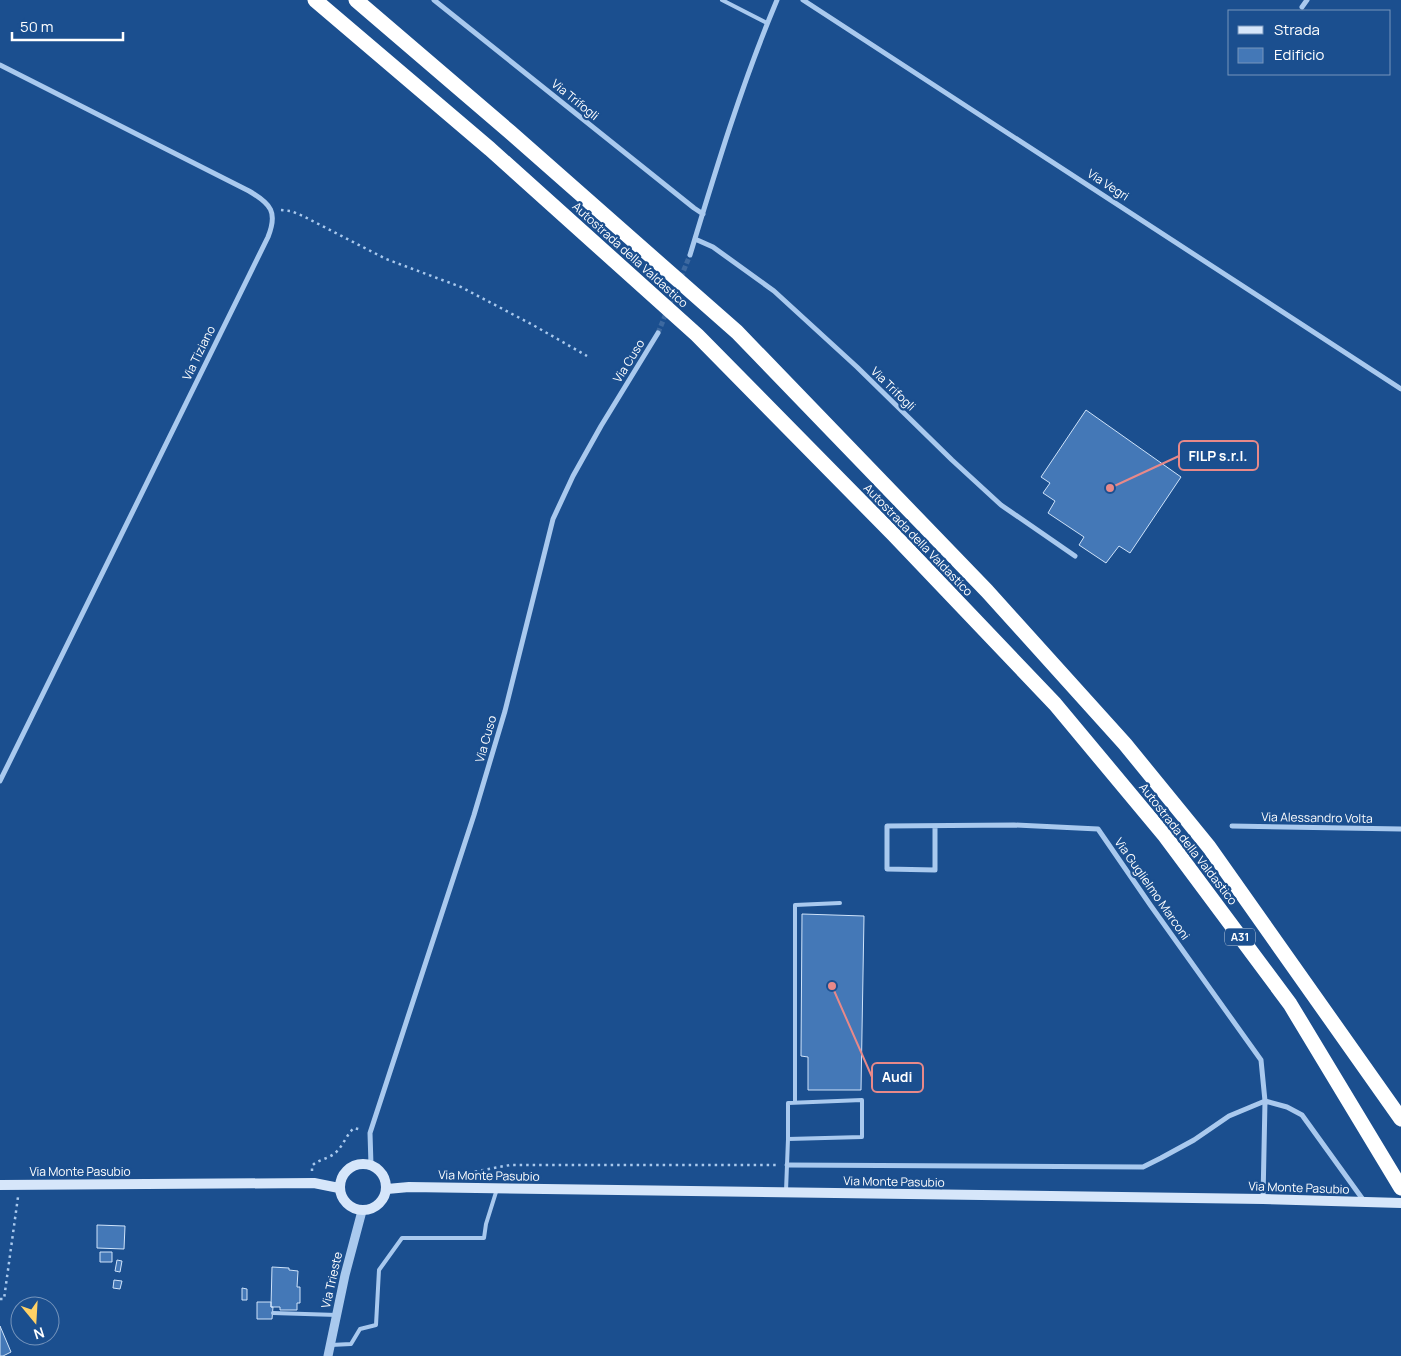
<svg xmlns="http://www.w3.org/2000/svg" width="1401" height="1356" font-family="Manrope,sans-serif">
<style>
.building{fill:#4478b7;stroke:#cfe3fa}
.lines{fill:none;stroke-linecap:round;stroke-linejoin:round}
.minor-tunnel{stroke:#3d69a0;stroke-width:5;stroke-dasharray:5 2.5;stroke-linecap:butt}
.path{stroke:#a9c9ee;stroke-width:2.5;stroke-dasharray:2.5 4;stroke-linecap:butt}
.service{stroke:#a9c9ee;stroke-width:4}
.minor{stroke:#a9c9ee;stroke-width:5}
.tertiary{stroke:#a9c9ee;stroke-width:9}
.secondary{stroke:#d6e6fa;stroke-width:10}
.motorway{stroke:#fff;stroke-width:15}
.labels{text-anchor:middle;stroke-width:4.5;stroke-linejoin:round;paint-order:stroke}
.shield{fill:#1b4f8f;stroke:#bbcadd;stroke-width:1}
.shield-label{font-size:11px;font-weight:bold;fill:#fff}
.street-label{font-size:12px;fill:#fff;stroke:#1b4f8f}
.leader{fill:none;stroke:#e88989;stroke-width:2}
.callout-dot{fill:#e88989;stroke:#1b4f8f;stroke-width:2}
.callout{fill:#1b4f8f;stroke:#e88989;stroke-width:2}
.callout-label{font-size:14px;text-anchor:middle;font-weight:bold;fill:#fff}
</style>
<rect width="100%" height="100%" fill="#1b4f8f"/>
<path class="building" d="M1086 410 1181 477 1130 553 1119 546 1106 563 1079 545 1084 537 1048 513 1055 501 1043 493 1050 483 1041 477Z
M802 914 864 916 861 1090H808V1057L801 1056Z
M97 1225 125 1226 124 1249 97 1248Z
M100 1252H112V1262H100Z
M117 1260 122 1261 120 1272 115 1271Z
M272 1267 289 1268V1270L298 1271 297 1287H300V1303H297V1310H280V1307H271Z
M114 1280 122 1281 120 1289 113 1288Z
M242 1288 247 1289V1300H242Z
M257 1302H271V1307H273L272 1319H257Z
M0 1326 11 1352 3 1356H0Z"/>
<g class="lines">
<path class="minor-tunnel" d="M658 333 690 255"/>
<path class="path" d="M281 210 291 211 303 216 386 259 461 287 533 325 587 356
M312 1171V1166C317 1160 327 1159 334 1154 343 1147 346 1135 354 1128L362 1130
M462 1174 510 1165H778
M0 1299H4L18 1197"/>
<path class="service" d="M722 0 767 23
M795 1102V905L840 903
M786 1191 788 1139 862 1137V1100L788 1103V1139
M273 1313 337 1315
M331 1345 351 1344 360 1329 376 1325 379 1270 402 1238H484L486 1224 497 1189"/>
<path class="minor" d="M434 0 694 208 703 214
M803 0 1401 389
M1302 7 1307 0
M0 65 249 191C271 204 278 212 268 237L0 781
M695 239 713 247 774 291 857 367 952 460 1001 505 1075 556
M690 255C716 169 742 83 777 0
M935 826V870L887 869V826L1014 825 1098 829 1151 906 1261 1060 1265 1101 1263 1199
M1232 826 1401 829
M1265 1101 1287 1107 1302 1115 1364 1201
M371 1165 370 1133 474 815 505 711 553 519 573 476 601 426 658 333
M787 1165 1143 1167 1161 1158 1194 1140 1229 1116 1265 1101"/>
<path class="tertiary" d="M328 1356 345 1275 362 1211"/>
<path class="secondary" d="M340 1187a23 23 0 1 1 46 0a23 23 0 1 1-46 0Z
M0 1185 314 1183 339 1188
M387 1189 409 1187 1263 1199 1401 1203"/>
<path class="motorway" d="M315 0 490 149 697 335 894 535 1055 704 1165 836 1290 1004 1401 1188
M356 0 510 132 737 332 987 591 1125 744 1209 847 1401 1119"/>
</g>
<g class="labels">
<rect class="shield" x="1225" y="928.5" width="30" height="17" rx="4"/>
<g class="shield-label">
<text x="1240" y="941">A31</text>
</g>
<g class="street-label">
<text transform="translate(575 100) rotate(39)" y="4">Via Trifogli</text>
<text transform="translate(1108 185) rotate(33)" y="4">Via Vegri</text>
<text transform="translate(630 255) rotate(42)" y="4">Autostrada della Valdastico</text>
<text transform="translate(199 353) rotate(-64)" y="4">Via Tiziano</text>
<text transform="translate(629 361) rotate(-58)" y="4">Via Cuso</text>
<text transform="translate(893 389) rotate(44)" y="4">Via Trifogli</text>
<text transform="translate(918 540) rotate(46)" y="4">Autostrada della Valdastico</text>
<text transform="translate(486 739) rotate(-74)" y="4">Via Cuso</text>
<text transform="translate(1317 818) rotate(1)" y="4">Via Alessandro Volta</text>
<text transform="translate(1188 844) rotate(52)" y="4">Autostrada della Valdastico</text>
<text transform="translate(1152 889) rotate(55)" y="4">Via Guglielmo Marconi</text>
<text x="80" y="1176">Via Monte Pasubio</text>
<text transform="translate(489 1176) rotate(1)" y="4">Via Monte Pasubio</text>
<text transform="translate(894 1182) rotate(1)" y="4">Via Monte Pasubio</text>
<text transform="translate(1299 1188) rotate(2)" y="4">Via Monte Pasubio</text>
<text transform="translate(332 1280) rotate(-77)" y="4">Via Trieste</text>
</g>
</g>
<path class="leader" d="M1110 488L1179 456M832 986L872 1077"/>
<g class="callout-dot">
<circle cx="1110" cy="488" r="5"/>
<circle cx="832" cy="986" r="5"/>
</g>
<g class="callout">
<rect x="1179" y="441" width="79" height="29" rx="5"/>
<rect x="872" y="1063" width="51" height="29" rx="5"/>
</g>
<g class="callout-label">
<text x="1218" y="461">FILP s.r.l.</text>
<text x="897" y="1082">Audi</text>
</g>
<rect x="1228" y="10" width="162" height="65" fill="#1b4f8f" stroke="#7695bc"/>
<rect x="1238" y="26" width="25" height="8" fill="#d6e6fa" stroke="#7695bc"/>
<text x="1274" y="35" font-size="15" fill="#ffffff">Strada</text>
<rect x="1238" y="48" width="25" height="15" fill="#4478b7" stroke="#7695bc"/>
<text x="1274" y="60" font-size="15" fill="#ffffff">Edificio</text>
<g transform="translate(35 1321) rotate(162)"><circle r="24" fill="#1b4f8f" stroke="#7695bc"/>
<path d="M0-4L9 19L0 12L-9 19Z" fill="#ffd166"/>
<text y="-8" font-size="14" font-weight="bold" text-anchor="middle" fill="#ffffff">N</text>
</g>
<path d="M12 32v8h111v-8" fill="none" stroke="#ffffff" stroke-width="2.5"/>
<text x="20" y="32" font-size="15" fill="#ffffff" stroke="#1b4f8f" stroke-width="4" paint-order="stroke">50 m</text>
</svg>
